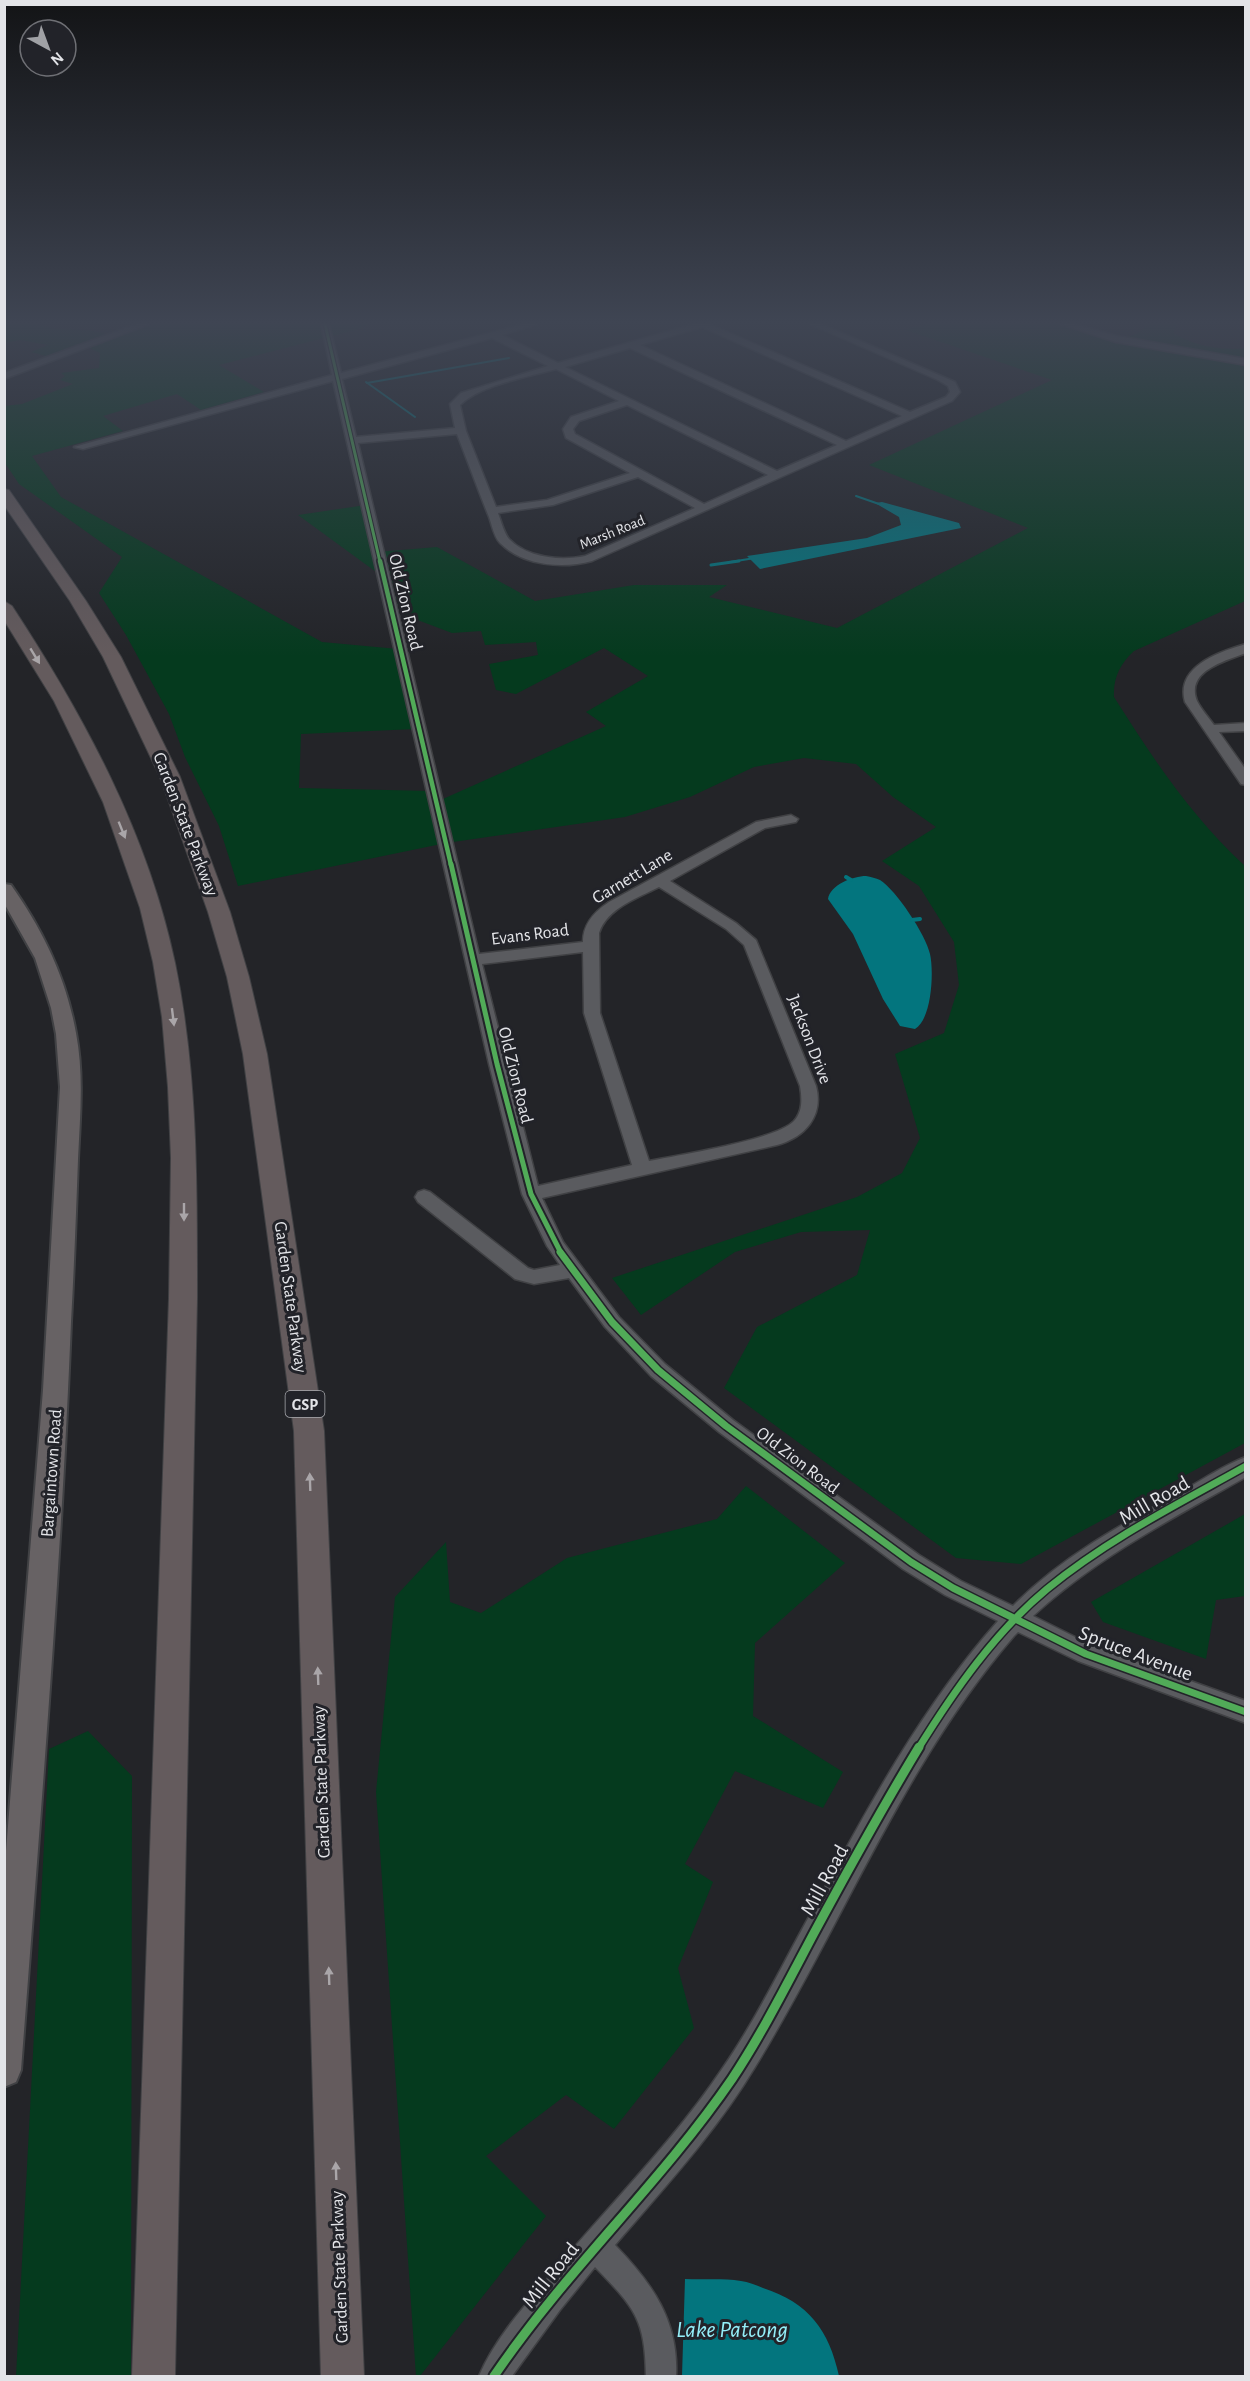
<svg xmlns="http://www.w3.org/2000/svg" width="1250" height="2381" font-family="'Alegreya Sans',sans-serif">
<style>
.green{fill:#053a1e}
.water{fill:#03757e}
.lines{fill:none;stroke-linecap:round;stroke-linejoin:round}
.stream-far2{stroke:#03757e;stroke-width:2}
.stream-far1{stroke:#03757e;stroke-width:3}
.stream{stroke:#03757e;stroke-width:4}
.minor-casing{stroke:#404144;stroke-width:3}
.major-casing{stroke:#404144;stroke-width:4}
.highway-casing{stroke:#404144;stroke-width:2}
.minor{fill:#5a5b5f;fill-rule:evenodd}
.major{fill:#676264;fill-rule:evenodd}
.highway{fill:#645b5d;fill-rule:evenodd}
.cycleway-far4-casing{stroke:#222329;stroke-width:5}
.cycleway-far3-casing{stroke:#222329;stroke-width:8}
.cycleway-far2-casing{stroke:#222329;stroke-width:9}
.cycleway-far1-casing{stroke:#222329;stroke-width:10}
.cycleway-casing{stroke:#222329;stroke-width:13}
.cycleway-far4{stroke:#51ab58;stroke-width:3}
.cycleway-far3{stroke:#51ab58;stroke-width:4.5}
.cycleway-far2{stroke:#51ab58;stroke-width:5}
.cycleway-far1{stroke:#51ab58;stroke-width:7}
.cycleway{stroke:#51ab58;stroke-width:9}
.oneway{fill:#aaa6a9}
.labels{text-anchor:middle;stroke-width:6;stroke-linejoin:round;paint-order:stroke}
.far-street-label{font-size:15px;fill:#e3e4e8;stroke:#222329}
.shield{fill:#222329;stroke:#a9aaaf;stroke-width:1.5}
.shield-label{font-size:16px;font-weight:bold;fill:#e3e4e8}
.street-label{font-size:18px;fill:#e3e4e8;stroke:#222329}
.near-street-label{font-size:21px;fill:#e3e4e8;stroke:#222329}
.near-water-label{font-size:24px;font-style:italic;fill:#94eef8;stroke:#222329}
</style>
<rect width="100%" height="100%" fill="#232428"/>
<path class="green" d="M5 324H38L51 328 93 331 106 334 46 356 31 352 48 345 20 340 5 343Z
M152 324H370L355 330 219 365 264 392 201 410 177 394 103 416 123 431 32 456 61 497 322 642 398 649 416 729 301 734 299 788 431 791 434 803 606 726 586 712 648 676 604 648 516 694 496 690 489 664 538 655 536 642 485 645 481 631 452 633 391 610 383 577 298 515 366 505 377 552 437 547 535 601 634 585H727L709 597 837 628 1028 528 869 465 1052 380 906 330 925 324H1072L1121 339 1136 334 1147 326 1143 324H1178L1173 333C1196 346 1219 351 1245 348V601L1134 651C1120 664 1113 678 1114 697 1154 760 1190 815 1245 866V1443L1021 1564 956 1558 724 1388 757 1327 857 1275 870 1230 801 1232 735 1252 641 1315 612 1278 857 1197 902 1173 920 1138 895 1054 944 1033 959 985 954 942 919 886 882 861 936 827 893 797 856 764 804 758 754 767 690 797 625 817 446 843 238 886 219 826 185 757 169 714 126 635 99 593 122 557 19 484 5 463 4 406 22 404 73 384 60 380 65 376 61 373 99 368 100 353 87 347Z
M746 1486 845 1563 755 1643 753 1716 843 1772 823 1808 735 1771 685 1864 713 1882 678 1968 694 2028 614 2129 566 2095 486 2156 546 2216 420 2376H416L376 1792 395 1597 446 1542 450 1602 481 1613 567 1558 717 1519Z
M1245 1514V1596L1216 1600 1206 1659 1103 1622 1091 1602Z
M88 1731 132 1776 131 2376H16L49 1749Z"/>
<path class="water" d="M882 502 959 523 961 528 760 569 747 556 867 538 901 525 899 517 875 503Z
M866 876C871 877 876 878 880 880 896 890 926 935 930 954 934 971 932 1019 915 1029L900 1026 883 999 853 934 828 899C830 885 853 876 866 876Z
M685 2279C704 2280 723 2278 741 2281 748 2282 756 2285 763 2288 809 2303 829 2330 839 2376H682Z"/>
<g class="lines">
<path class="stream-far2" d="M366 382 415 417
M367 383 509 358
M856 496 879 504
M730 562 755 558"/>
<path class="stream-far1" d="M711 565 739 561"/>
<path class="stream" d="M846 877 851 880
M912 920 920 919"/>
<defs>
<path id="minor" d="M137 324H149L4 379V373Z
M321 324H329L341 373 523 324H537L502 335 558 363 694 324H709L910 412 946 397 950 392 948 386 938 380 810 324H821L955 382 960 392 952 401 592 561C563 569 523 566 500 543 494 537 492 525 489 517 478 490 468 462 457 434L358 443 479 954 583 942C583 924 594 912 609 902L756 822 791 815 798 819 796 822 765 828 670 881 736 923 756 940 816 1086C824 1116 805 1137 777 1145L542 1198 563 1242 619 1317 665 1364 733 1420 919 1555 961 1581 1013 1606C1061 1557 1124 1523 1184 1490 1204 1479 1224 1465 1246 1457V1477C1171 1519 1096 1558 1033 1616L1093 1646 1246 1701V1723L1078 1661 1018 1632 1014 1636C903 1764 843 1924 755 2067 716 2132 664 2188 615 2245 652 2283 679 2321 676 2376H646C645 2319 635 2308 595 2267L560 2310 512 2376H479C495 2338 527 2303 554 2271 610 2204 673 2142 722 2069 754 2023 778 1973 805 1924 861 1820 918 1711 998 1621L945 1595 903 1569 719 1432 651 1376 605 1327 569 1278 534 1284 515 1279 418 1202 415 1197 418 1192 424 1190 430 1192 528 1268 534 1270 560 1265 547 1246 522 1194 489 1064 333 381 83 449 74 447 332 375ZM702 327 902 416 846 441 640 345ZM492 338 548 366 461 393 450 404 455 428 356 437 342 379ZM630 348 837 445 777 471 565 367ZM556 369 619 401 571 417 563 429 566 438 630 473 547 500 496 507 466 431 460 405C480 385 528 377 556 369ZM627 405 768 475 704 504 575 434 573 429 579 421ZM638 477 695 508 585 556C561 561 527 558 509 539 504 533 501 521 498 513L553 505ZM659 887 726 929 744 945 800 1086C802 1098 803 1111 794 1121 776 1140 679 1155 649 1161L600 1013 599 933C607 908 638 898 659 887ZM583 952 584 1013 632 1165 538 1186 482 964Z
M1061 324H1074L1117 336 1246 359V365L1116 342Z
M1246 644V653C1225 661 1185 671 1197 701 1201 709 1208 717 1214 725L1246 723V731L1219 732 1246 770V785L1241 784 1185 702C1175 667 1218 652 1246 644Z"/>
<path id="major" d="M4 884 11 885C43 930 66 978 76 1033 84 1075 80 1117 78 1159 76 1214 74 1268 71 1322 61 1572 40 1821 21 2070L16 2082 4 2087V1876L43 1390 60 1087 56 1034 51 1008 35 958 4 903Z"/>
<path id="highway" d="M4 489 9 490 86 601 121 657 180 777 230 912 249 977 267 1054 324 1431 364 2376H321L294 1431 243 1054 227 977 208 912 160 777 103 657 70 601 4 505Z
M4 601 12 606C84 716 148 834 175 963 198 1074 197 1186 197 1298L175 2376H132L169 1298 171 1158 168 1087 162 1017 153 962 140 908 103 802 54 701 4 620Z"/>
</defs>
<use href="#minor" class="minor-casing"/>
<use href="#major" class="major-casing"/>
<use href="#highway" class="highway-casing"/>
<use href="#minor" class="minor"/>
<use href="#major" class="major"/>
<use href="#highway" class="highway"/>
<defs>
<path id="cycleway-far4" d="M325 324 380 562"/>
<path id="cycleway-far3" d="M380 561 451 865"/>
<path id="cycleway-far2" d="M451 864 497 1064 531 1194 561 1253"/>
<path id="cycleway-far1" d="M560 1252 612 1322 658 1370 726 1426 911 1562 953 1588 1086 1654 1246 1712
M918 1749C954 1691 995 1632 1047 1589 1108 1539 1178 1504 1246 1466"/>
<path id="cycleway" d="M494 2376C566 2270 660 2184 732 2079 763 2032 788 1982 814 1933 848 1870 882 1808 919 1747"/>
</defs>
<use href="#cycleway-far4" class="cycleway-far4-casing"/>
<use href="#cycleway-far3" class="cycleway-far3-casing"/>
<use href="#cycleway-far2" class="cycleway-far2-casing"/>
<use href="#cycleway-far1" class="cycleway-far1-casing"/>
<use href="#cycleway" class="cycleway-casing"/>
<use href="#cycleway-far4" class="cycleway-far4"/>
<use href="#cycleway-far3" class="cycleway-far3"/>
<use href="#cycleway-far2" class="cycleway-far2"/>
<use href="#cycleway-far1" class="cycleway-far1"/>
<use href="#cycleway" class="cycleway"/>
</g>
<defs><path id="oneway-solid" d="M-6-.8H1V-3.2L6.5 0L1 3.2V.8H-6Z" transform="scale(1.5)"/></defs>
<g class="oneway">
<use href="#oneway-solid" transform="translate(35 656) rotate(59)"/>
<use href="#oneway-solid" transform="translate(122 830) rotate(68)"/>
<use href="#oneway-solid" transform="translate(173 1017) rotate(83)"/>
<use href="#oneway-solid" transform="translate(184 1212) rotate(90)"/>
<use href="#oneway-solid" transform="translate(310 1482) rotate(-92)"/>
<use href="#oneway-solid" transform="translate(318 1676) rotate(-92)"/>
<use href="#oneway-solid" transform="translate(329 1976) rotate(-92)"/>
<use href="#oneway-solid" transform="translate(336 2171) rotate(-92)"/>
</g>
<linearGradient id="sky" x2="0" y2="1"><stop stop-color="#131416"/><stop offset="0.49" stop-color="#3f4553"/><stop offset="1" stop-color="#3f4553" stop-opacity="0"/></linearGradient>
<rect width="1250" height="657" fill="url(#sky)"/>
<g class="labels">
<g class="far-street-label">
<text transform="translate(612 532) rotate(-22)" y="5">Marsh Road</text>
</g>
<rect class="shield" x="285.5" y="1391" width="39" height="26" rx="4.5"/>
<g class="shield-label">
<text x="305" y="1410">GSP</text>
</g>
<g class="street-label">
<text transform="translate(406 602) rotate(77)" y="6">Old Zion Road</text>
<text transform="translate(186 824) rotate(69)" y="6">Garden State Parkway</text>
<text transform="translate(632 876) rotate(-31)" y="6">Garnett Lane</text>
<text transform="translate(530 934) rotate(-7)" y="6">Evans Road</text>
<text transform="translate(810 1039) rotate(69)" y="6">Jackson Drive</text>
<text transform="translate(516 1075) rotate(76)" y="6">Old Zion Road</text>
<text transform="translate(291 1297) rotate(82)" y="6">Garden State Parkway</text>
<text transform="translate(798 1460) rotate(37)" y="6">Old Zion Road</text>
<text transform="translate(51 1473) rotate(-86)" y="6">Bargaintown Road</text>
<text transform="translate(321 1782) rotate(-92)" y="6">Garden State Parkway</text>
<text transform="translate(339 2267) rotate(-92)" y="6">Garden State Parkway</text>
</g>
<g class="near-street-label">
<text transform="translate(1154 1500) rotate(-30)" y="7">Mill Road</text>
<text transform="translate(1136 1653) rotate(21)" y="7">Spruce Avenue</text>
<text transform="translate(824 1880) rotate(-61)" y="7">Mill Road</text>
<text transform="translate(550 2275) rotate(-51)" y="7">Mill Road</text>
</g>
<g class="near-water-label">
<text x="732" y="2337">Lake Patcong</text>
</g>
</g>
<rect width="1250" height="2381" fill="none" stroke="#e3e4e8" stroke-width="12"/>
<g transform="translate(48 48) rotate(139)"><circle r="28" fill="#222329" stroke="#6f7075" stroke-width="1.5"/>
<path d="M0-4.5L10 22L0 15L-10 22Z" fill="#a0a1a5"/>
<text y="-9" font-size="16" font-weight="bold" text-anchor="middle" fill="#e3e4e8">N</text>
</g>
</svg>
